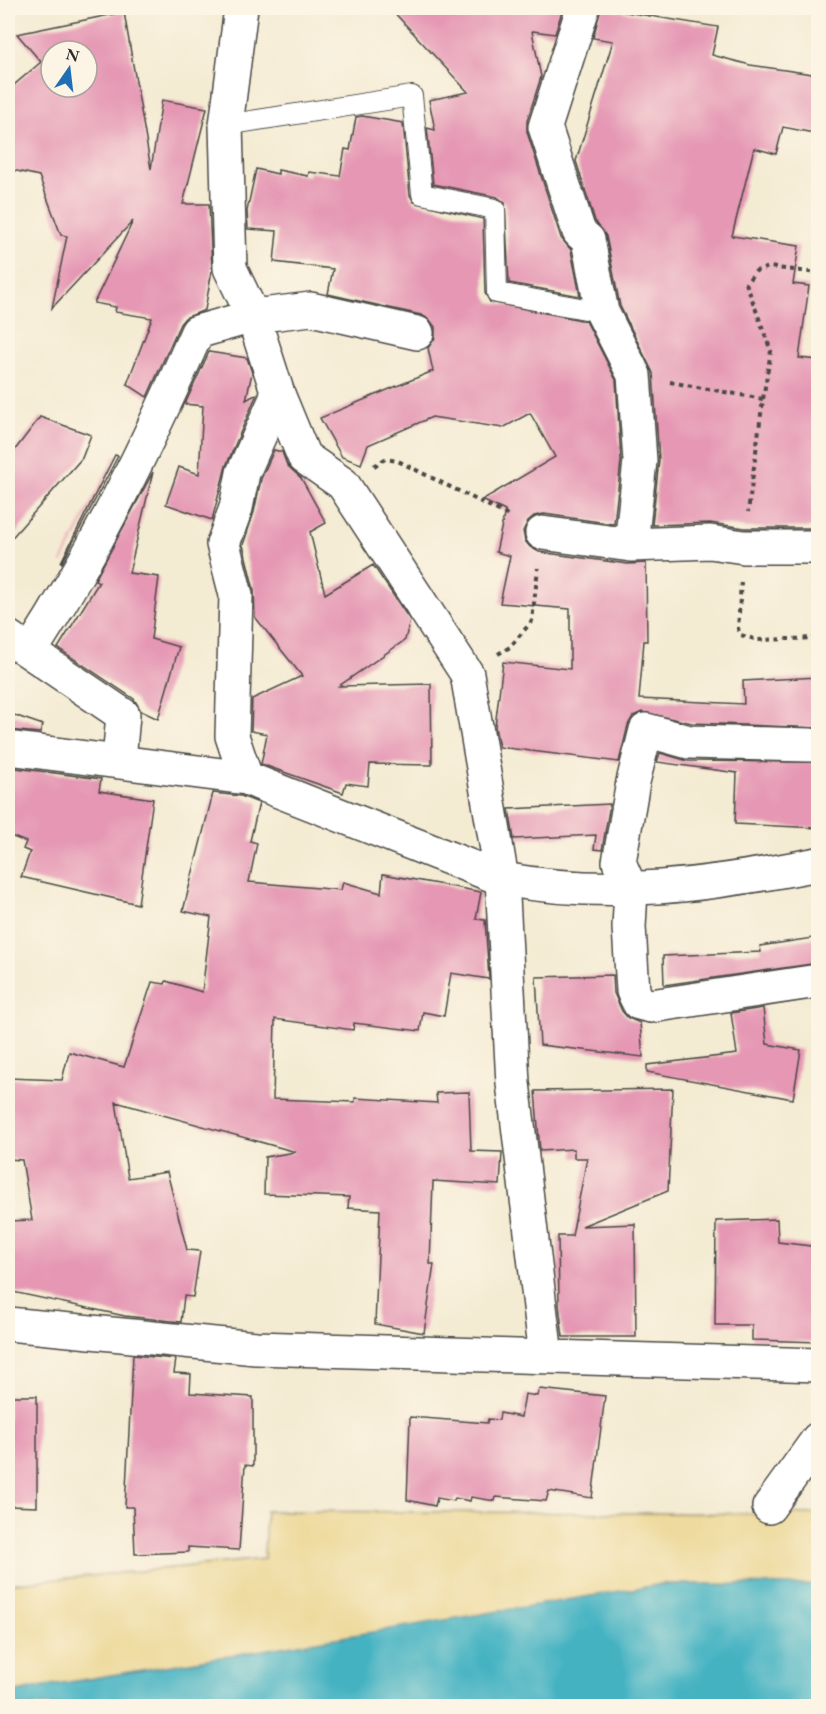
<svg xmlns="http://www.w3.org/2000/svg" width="826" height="1714" font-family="'EB Garamond',serif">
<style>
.sand{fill:#eeda9e;stroke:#8c8264;stroke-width:1.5}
.water{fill:#45b2c2;stroke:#386e76;stroke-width:1.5}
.building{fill:#e597b4;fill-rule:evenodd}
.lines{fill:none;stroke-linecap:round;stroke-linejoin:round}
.service-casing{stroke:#494844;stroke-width:22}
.minor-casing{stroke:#494844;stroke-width:36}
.tertiary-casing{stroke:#494844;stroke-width:36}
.path{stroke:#494844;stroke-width:4;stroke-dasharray:4.5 4.5;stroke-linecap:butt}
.service{stroke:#fff;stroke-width:20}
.minor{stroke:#fff;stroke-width:33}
.tertiary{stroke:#fff;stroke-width:33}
</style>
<rect width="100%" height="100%" fill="#fcf5e5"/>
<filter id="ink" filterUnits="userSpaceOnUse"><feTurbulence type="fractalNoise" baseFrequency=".0167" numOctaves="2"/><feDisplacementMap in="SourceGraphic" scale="12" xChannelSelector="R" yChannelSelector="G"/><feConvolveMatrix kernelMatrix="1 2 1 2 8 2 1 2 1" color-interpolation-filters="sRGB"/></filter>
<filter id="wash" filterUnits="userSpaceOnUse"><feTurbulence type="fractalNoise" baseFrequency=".008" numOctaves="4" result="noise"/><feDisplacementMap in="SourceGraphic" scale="24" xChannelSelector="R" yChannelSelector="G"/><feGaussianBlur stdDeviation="1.35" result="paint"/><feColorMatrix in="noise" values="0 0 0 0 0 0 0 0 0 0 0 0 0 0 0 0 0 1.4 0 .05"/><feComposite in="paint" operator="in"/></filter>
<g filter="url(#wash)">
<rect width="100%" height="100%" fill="#f4ebd3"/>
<path class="sand" d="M266 1511 818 1514V1585L663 1584 8 1694V1584L264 1559Z"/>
<path class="water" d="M663 1584 818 1585V1706H8V1694L39 1687Z"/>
<g id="blocks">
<path class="building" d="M390 8H563L555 34 532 31 541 77 527 121V132L561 238 571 250 580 296 509 283 505 203 497 197 433 184 427 128 435 130 429 100 468 92Z
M601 8 718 27 712 55 750 65 819 75V134L783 127 776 154 754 148 732 236 799 246 793 284 809 286 799 358 819 360V507L815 528H745L710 523 652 525 659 460 653 373 620 306 606 236 595 221 576 161 613 41 593 38Z
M124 12 151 169 162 100 207 108 183 204H209L212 270 205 310 185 318 180 324 147 397 127 384 152 318 115 312 116 307 94 303 133 221 52 308 67 236 61 235 39 176 8 169V114L14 85 41 62 17 34ZM51 51H87V87H51Z
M362 116 403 123 410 195 414 202 483 219 485 293 490 302 586 321 616 380 621 461 614 524 544 514 534 516 528 521 523 531 525 541 530 547 539 552 628 564 646 563 647 641H644L639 699 744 704 743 681 819 677V728L692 723 642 712 633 716 628 725 619 762 499 747 495 727 503 662 570 669V609L500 603 510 556 496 552 505 511 482 500 555 457 530 413 503 428 432 417 368 445 361 464 342 457 320 418 433 371 428 348 435 338V327L429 319 421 315 328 294 333 269 274 262 277 231 248 229 247 211 256 169 278 174V170L308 176 309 172 340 176 345 149 350 150 356 117Z
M209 352 247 358 252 373 246 400 257 394 226 466 212 520 166 504 179 467 199 474 203 406 185 404Z
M40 417 91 435 82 458 8 542V459Z
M274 450 282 452 287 465 301 478 326 523 310 532 325 594 373 565 410 620 405 640 339 686 431 684 432 765 370 764 368 786 346 783 343 793 261 764 267 734 251 731 252 699 302 676 255 617 254 590 243 545 254 512 261 479Z
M115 455 118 456 62 563 61 562Z
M153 472 129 573 159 577 151 639 179 647 158 719 141 711 134 699 58 648 99 582 95 580Z
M8 713 43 725 40 733 8 730Z
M660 753 688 761 819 762V828L735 824 737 773 657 762Z
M8 767 101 779 99 791 153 799 138 904 21 877 30 852 23 849 26 842 8 835Z
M213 793 241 796 259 803 250 841 257 843 249 882 341 890 343 882 381 893 383 874 481 892 476 919 485 920 489 979 451 973 444 1016 423 1012 420 1031 354 1023 353 1030 275 1019 273 1099 355 1102V1098L437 1103 436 1093 469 1092 471 1151 502 1152 500 1185 433 1181 430 1264H434L424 1333 375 1324 380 1210 348 1208 349 1197 264 1194 265 1157 296 1152 116 1102 128 1178 167 1172 187 1250 200 1251 193 1297 184 1296 181 1322 125 1316 8 1291V1221L32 1220 22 1160 8 1159V1078L62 1080 69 1052 124 1067 152 982 165 984 166 981 202 992 211 917 183 911Z
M610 804 602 850 594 849 596 835 514 839 509 809Z
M819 937V963L664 985 663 956 761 952 760 946Z
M613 975 614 993 622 1011 628 1018 640 1023 643 1057 540 1045 536 977Z
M763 1008 767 1044 801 1050 793 1099 647 1072V1065L737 1054 731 1013Z
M673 1089 668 1191 582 1226 635 1224 636 1337H563L559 1305 558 1236H572L587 1158H574V1149L540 1151 535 1091Z
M777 1219 778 1242 819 1247V1342L752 1340V1325H715L716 1221Z
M133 1355 176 1359 174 1373 191 1374 190 1393 253 1397V1466L245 1465 239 1550 188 1547V1552L135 1554 133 1507H125Z
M539 1389 605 1396 592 1498 549 1491 546 1501 496 1497 495 1501 471 1497 470 1501 455 1498 454 1501 437 1498 435 1506 407 1500 410 1417 487 1423 488 1419 499 1420 500 1413 521 1417 525 1394 537 1396Z
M8 1396H37V1507L8 1506Z"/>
</g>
</g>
<g filter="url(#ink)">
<use href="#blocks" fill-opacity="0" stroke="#494844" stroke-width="1.5"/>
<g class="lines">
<defs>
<path id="service" d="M226 125 412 96 422 194 495 209 497 293 602 312"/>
<path id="minor" d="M583 8 545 127 579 232 588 240 602 312 634 375 640 461 631 545
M542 533 631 545 710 542 744 547H818
M8 637 123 715 119 760
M30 652C96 550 148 443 197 332L253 316 311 309 417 333
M811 745 689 742 646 730 633 782 619 862 631 890 629 927 633 991 639 1003 651 1006 818 981
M8 748 246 778 502 879C612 899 710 885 818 864
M246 778 232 736 236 595 223 544 236 508 243 473 278 394
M769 1507 818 1439"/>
<path id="tertiary" d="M241 8 226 125 230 268 253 316 278 394 304 457 343 484 467 674 502 879 513 1083 546 1356
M8 1324 256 1348 818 1365"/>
</defs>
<use href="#service" class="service-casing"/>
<use href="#minor" class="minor-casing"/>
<use href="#tertiary" class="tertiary-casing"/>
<path class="path" d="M818 265V281
M670 382 763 399 748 512
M763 399 771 351 746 283 756 271 769 267 818 273
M374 466 385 459 398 461 511 517
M741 582 738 629 741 635 758 640 818 638
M498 654 510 647 532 621 538 568"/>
<use href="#service" class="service"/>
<use href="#minor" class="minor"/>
<use href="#tertiary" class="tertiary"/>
</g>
</g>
<rect width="826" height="1714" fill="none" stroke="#fcf5e5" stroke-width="30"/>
<g transform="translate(69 69) rotate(14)"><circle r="28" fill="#fcf5e5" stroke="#a8a49b" stroke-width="1.5"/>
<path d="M0-4.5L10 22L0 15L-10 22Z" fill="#1f6fb2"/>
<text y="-9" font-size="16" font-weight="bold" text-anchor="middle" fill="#2b2b2b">N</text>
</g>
</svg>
